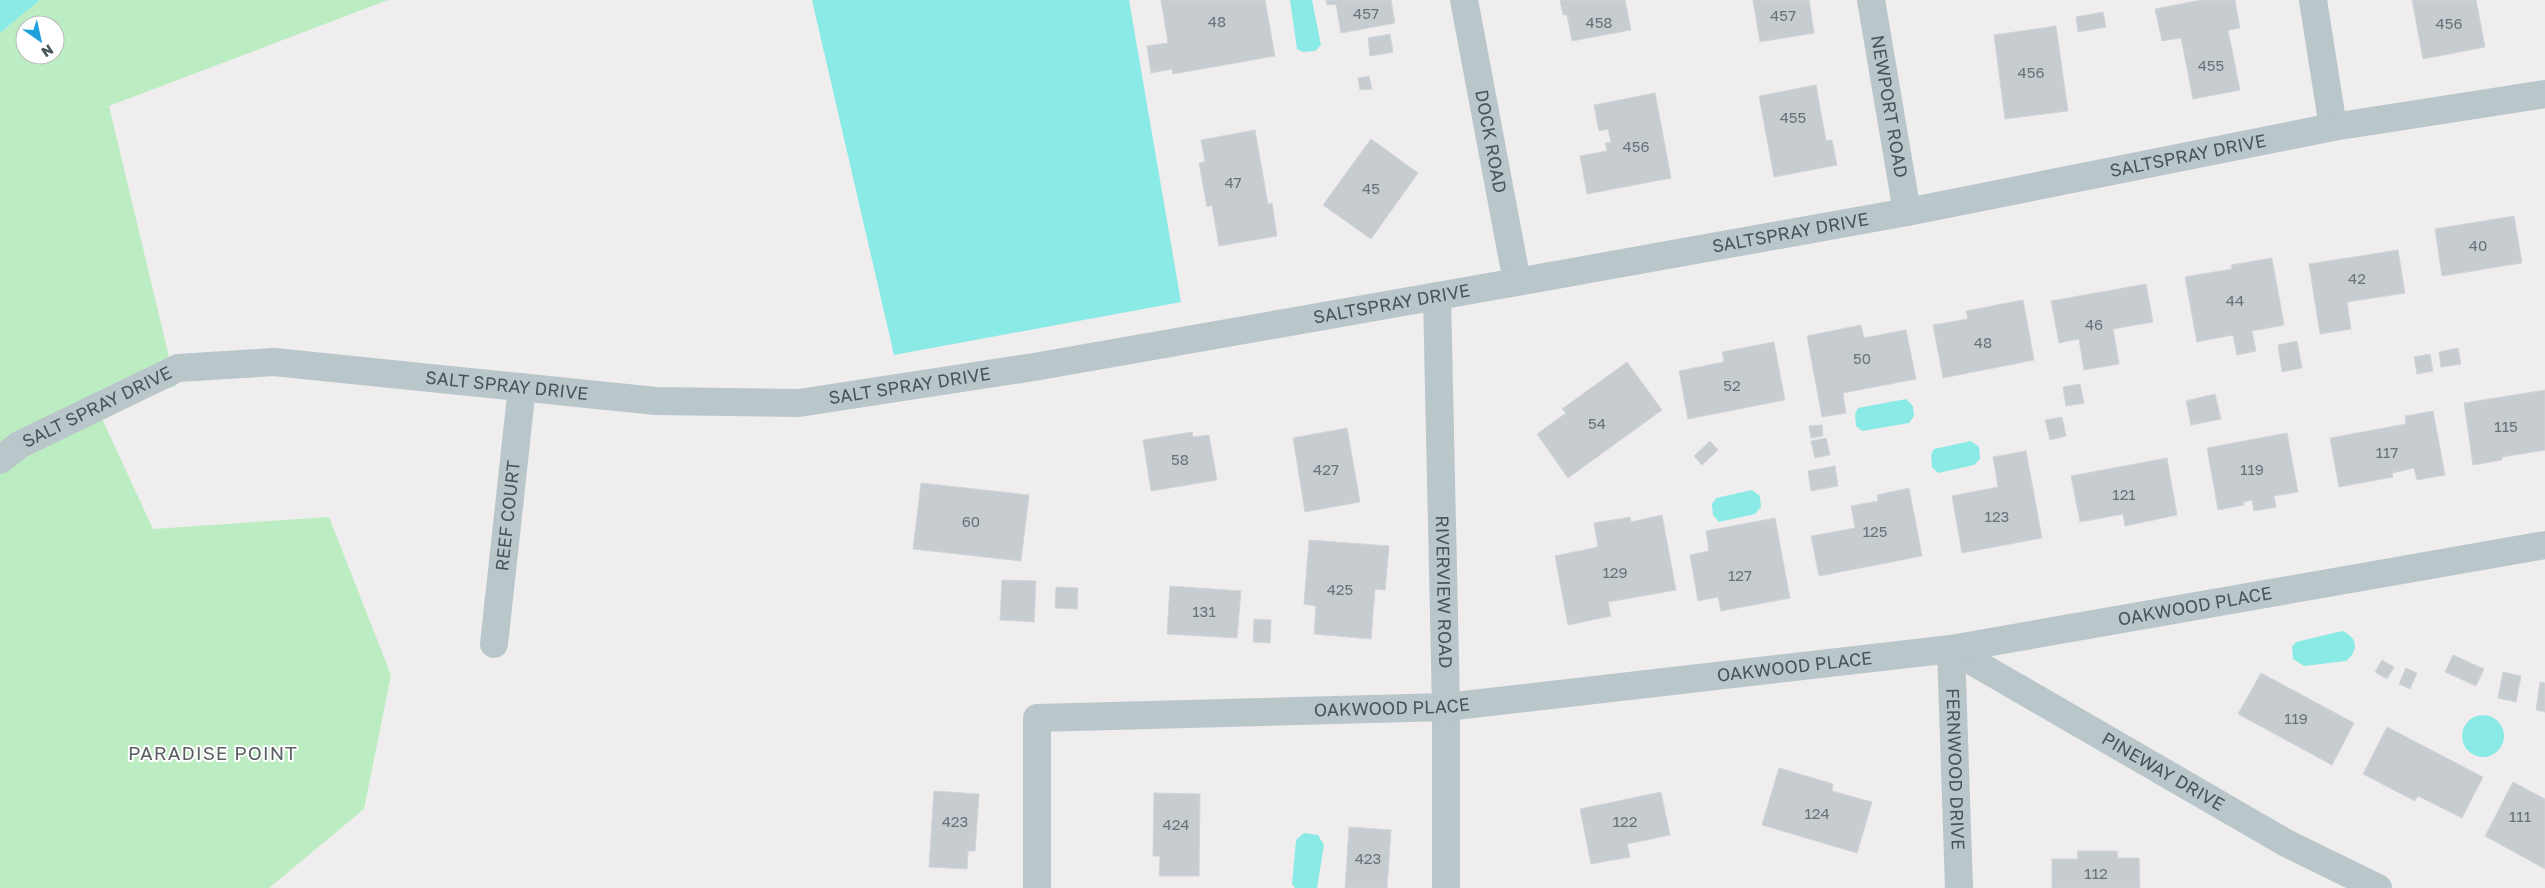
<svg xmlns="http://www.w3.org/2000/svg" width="2545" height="888" font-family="'Golos Text',sans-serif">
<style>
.green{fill:#bcedc2;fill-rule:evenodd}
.water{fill:#8aeae5}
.building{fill:#c7ccd0;stroke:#d1d5d9}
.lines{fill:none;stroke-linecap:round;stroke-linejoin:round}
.minor{stroke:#b9c6ca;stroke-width:28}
.labels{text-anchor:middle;stroke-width:4;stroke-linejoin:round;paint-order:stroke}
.number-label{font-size:15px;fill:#667478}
.street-label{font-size:18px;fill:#46565a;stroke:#fff}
.neighbourhood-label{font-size:19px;letter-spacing:1px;fill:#5a6062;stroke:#fff}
</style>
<rect width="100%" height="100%" fill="#f0edee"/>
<path class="green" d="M40 0H388L109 106 176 386 98 410 153 529 329 517 391 675 364 809 269 888H0V33ZM25 25H55V55H25Z"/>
<path class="water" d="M0 0H40L0 33Z
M812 0H1129L1181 302 894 355Z
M1290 0H1312L1321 45 1315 51 1303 52 1297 49Z
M1906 399 1913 406 1914 416 1909 423 1862 431 1856 426 1855 414 1858 408Z
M1971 441 1979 447 1980 459 1974 465 1938 473 1932 467 1931 455 1934 449Z
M1752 490 1760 496 1761 507 1755 514 1719 522 1713 515 1712 504 1716 498Z
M2342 631C2358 637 2359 651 2346 661L2304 666 2293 659 2292 647 2296 642Z
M2462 736a21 21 0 1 1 42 0a21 21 0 1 1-42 0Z
M1304 833 1318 835 1324 845 1317 888H1295L1292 884 1296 840Z"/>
<path class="building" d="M1161 0H1265L1275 56 1173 74 1172 69 1151 73 1147 46 1168 43Z
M1326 0H1391L1395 23 1341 33 1336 4 1327 5Z
M1560 0H1625L1631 30 1572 41 1567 15H1563Z
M1753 0H1809L1814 33 1760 42Z
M2201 0H2235L2240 28 2228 30 2240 90 2193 99 2181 38 2162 41 2155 9Z
M2412 0H2476L2485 47 2423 59Z
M2103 12 2106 27 2078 32 2076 17Z
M2056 26 2068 111 2005 119 1994 35Z
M1390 34 1393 52 1370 56 1368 38Z
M1369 76 1372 89 1360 90 1358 78Z
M1816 85 1826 141 1832 140 1837 165 1774 177 1759 96Z
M1655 93 1671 178 1587 194 1580 156 1607 151 1605 143 1611 142 1608 129 1599 131 1594 105Z
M1255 130 1268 204 1272 203 1277 236 1219 246 1212 205 1207 207 1199 163 1205 162 1201 140Z
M1371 139 1418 173 1371 239 1323 205Z
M2514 216 2522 263 2442 276 2435 229Z
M2398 250 2405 293 2347 302 2351 329 2320 334 2309 264Z
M2272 258 2284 325 2252 331 2256 351 2237 355 2233 335 2197 342 2185 277 2232 269 2231 265Z
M2146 284 2153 322 2113 329 2119 364 2084 370 2079 339 2059 343 2051 301Z
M2023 300 2034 360 1943 378 1933 325 1968 319 1966 311Z
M1861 325 1864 338 1906 330 1916 379 1843 393 1846 413 1822 417 1807 336Z
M2297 341 2302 368 2282 372 2278 345Z
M1774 342 1785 400 1688 419 1679 371 1724 362 1722 352Z
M2458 348 2461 364 2441 367 2439 352Z
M2430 354 2433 371 2417 374 2414 357Z
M1627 362 1662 410 1568 478 1537 434 1566 413 1562 409Z
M2080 384 2084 403 2066 406 2063 387Z
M2545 390V450L2502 457V460L2473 465 2464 403Z
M2215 394 2221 419 2191 425 2186 401Z
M2433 411 2445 475 2417 480 2414 468 2392 473 2393 477 2339 487 2330 438 2406 424 2405 416Z
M2062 417 2066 436 2050 440 2045 420Z
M1822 425 1823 436 1811 438 1809 426Z
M1347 428 1360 502 1305 512 1293 438Z
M1192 432 1193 437 1209 435 1217 480 1151 491 1143 440Z
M2287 433 2298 492 2274 496 2276 507 2254 511 2252 500 2243 502 2244 505 2218 510 2207 448Z
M1826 438 1830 455 1815 458 1811 441Z
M1710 441 1718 450 1702 465 1694 456Z
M2026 451 2042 538 1962 553 1952 496 1998 487 1993 457Z
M2167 458 2177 515 2125 526 2123 514 2080 522 2071 476Z
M1835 466 1838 486 1811 491 1808 471Z
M921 483 1029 495 1021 561 913 549Z
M1909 488 1922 556 1819 576 1811 536 1855 528 1851 506 1878 501 1877 495Z
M1662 515 1676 590 1608 602 1611 616 1568 625 1555 556 1598 547 1594 523 1630 517 1631 522Z
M1775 518 1790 598 1721 611 1718 597 1698 601 1690 555 1709 551 1706 531Z
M1309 540 1389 546 1385 590 1375 589 1371 639 1314 634 1316 606 1304 604Z
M1002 580 1036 581 1034 622 1000 620Z
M1170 586 1241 591 1237 638 1167 634Z
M1056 587 1078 588 1077 609 1055 608Z
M1254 619 1271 620 1270 643 1253 642Z
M2453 655 2484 669 2476 686 2445 672Z
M2382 660 2394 667 2387 679 2375 672Z
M2406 668 2417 673 2410 689 2399 684Z
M2503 672 2521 676 2516 702 2498 698Z
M2261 673 2354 723 2332 765 2238 714Z
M2540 682 2545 683V712L2536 710Z
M2387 727 2483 777 2462 818 2418 796 2415 801 2363 774Z
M1779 768 1833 784 1832 791 1872 802 1857 853 1762 825Z
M2513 782 2545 799V869L2485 836Z
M934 791 979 794 975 851H968L967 869 929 867Z
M1661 792 1670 835 1627 844 1630 857 1591 864 1580 809Z
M1154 793 1200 794 1199 876H1159L1160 856H1153Z
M1349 827 1391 830 1387 888H1345Z
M2077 851H2117L2118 858H2139L2140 888H2052V859H2078Z"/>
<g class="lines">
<g class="minor">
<path id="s1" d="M1464 0 1517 282"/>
<path id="s2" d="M1871 0 1907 212"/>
<path d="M2313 0 2333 127"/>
<path id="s3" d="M1437 296 1446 707V888"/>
<path id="s4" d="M0 460 19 445 178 368 274 362 656 401 799 403 1034 367 1517 282 1907 212 2333 127 2545 94"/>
<path id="s5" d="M494 644 522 387"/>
<path id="s6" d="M1951 649 2286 843 2378 888"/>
<path id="s7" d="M1951 649 1959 888"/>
<path id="s8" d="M1037 888V718L1446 707 1951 649 2545 545"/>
</g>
</g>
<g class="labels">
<g class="number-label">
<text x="1366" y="19">457</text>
<text x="1783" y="21">457</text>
<text x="1217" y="27">48</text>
<text x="1599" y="28">458</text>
<text x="2449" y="29">456</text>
<text x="2211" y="71">455</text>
<text x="2031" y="78">456</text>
<text x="1793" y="123">455</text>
<text x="1636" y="152">456</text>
<text x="1233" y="188">47</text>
<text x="1371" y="194">45</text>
<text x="2478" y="251">40</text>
<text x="2357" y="284">42</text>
<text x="2235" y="306">44</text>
<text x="2094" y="330">46</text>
<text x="1983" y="348">48</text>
<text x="1862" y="364">50</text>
<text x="1732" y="391">52</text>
<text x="1597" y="429">54</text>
<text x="2506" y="432">115</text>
<text x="2387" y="458">117</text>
<text x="1180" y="465">58</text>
<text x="1326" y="475">427</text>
<text x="2252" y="475">119</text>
<text x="2124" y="500">121</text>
<text x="1997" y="522">123</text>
<text x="971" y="527">60</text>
<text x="1875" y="537">125</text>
<text x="1615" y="578">129</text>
<text x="1740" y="581">127</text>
<text x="1340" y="595">425</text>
<text x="1204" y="617">131</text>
<text x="2296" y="724">119</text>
<text x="1817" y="819">124</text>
<text x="2520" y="822">111</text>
<text x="955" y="827">423</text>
<text x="1625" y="827">122</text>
<text x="1176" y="830">424</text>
<text x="1368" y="864">423</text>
<text x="2096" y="879">112</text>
</g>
<g class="street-label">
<text dy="6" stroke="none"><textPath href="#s2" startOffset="108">NEWPORT ROAD</textPath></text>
<text dy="6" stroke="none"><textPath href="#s1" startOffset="144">DOCK ROAD</textPath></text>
<text dy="6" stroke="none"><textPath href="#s4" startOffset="2235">SALTSPRAY DRIVE</textPath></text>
<text dy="6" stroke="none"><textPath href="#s4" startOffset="1830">SALTSPRAY DRIVE</textPath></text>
<text dy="6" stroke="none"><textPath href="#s4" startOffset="1425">SALTSPRAY DRIVE</textPath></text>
<text dy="6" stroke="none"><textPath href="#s4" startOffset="531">SALT SPRAY DRIVE</textPath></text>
<text dy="6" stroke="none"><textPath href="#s4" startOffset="936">SALT SPRAY DRIVE</textPath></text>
<text dy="6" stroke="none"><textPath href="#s4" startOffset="111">SALT SPRAY DRIVE</textPath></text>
<text dy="6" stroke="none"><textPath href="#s5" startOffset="129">REEF COURT</textPath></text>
<text dy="6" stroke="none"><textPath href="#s3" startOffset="296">RIVERVIEW ROAD</textPath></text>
<text dy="6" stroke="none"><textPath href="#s8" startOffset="1335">OAKWOOD PLACE</textPath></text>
<text dy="6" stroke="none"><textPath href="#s8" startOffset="930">OAKWOOD PLACE</textPath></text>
<text dy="6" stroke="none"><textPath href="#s8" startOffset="525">OAKWOOD PLACE</textPath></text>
<text dy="6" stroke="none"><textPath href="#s7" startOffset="120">FERNWOOD DRIVE</textPath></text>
<text dy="6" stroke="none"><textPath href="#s6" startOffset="245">PINEWAY DRIVE</textPath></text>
</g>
<g class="neighbourhood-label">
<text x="213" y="760">PARADISE POINT</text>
</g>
</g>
<g transform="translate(40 40) rotate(146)"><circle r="24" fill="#ffffff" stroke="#b5bbbd"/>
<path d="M0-4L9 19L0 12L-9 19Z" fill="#1da0db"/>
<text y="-8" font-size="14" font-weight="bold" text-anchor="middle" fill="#46565a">N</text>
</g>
</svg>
